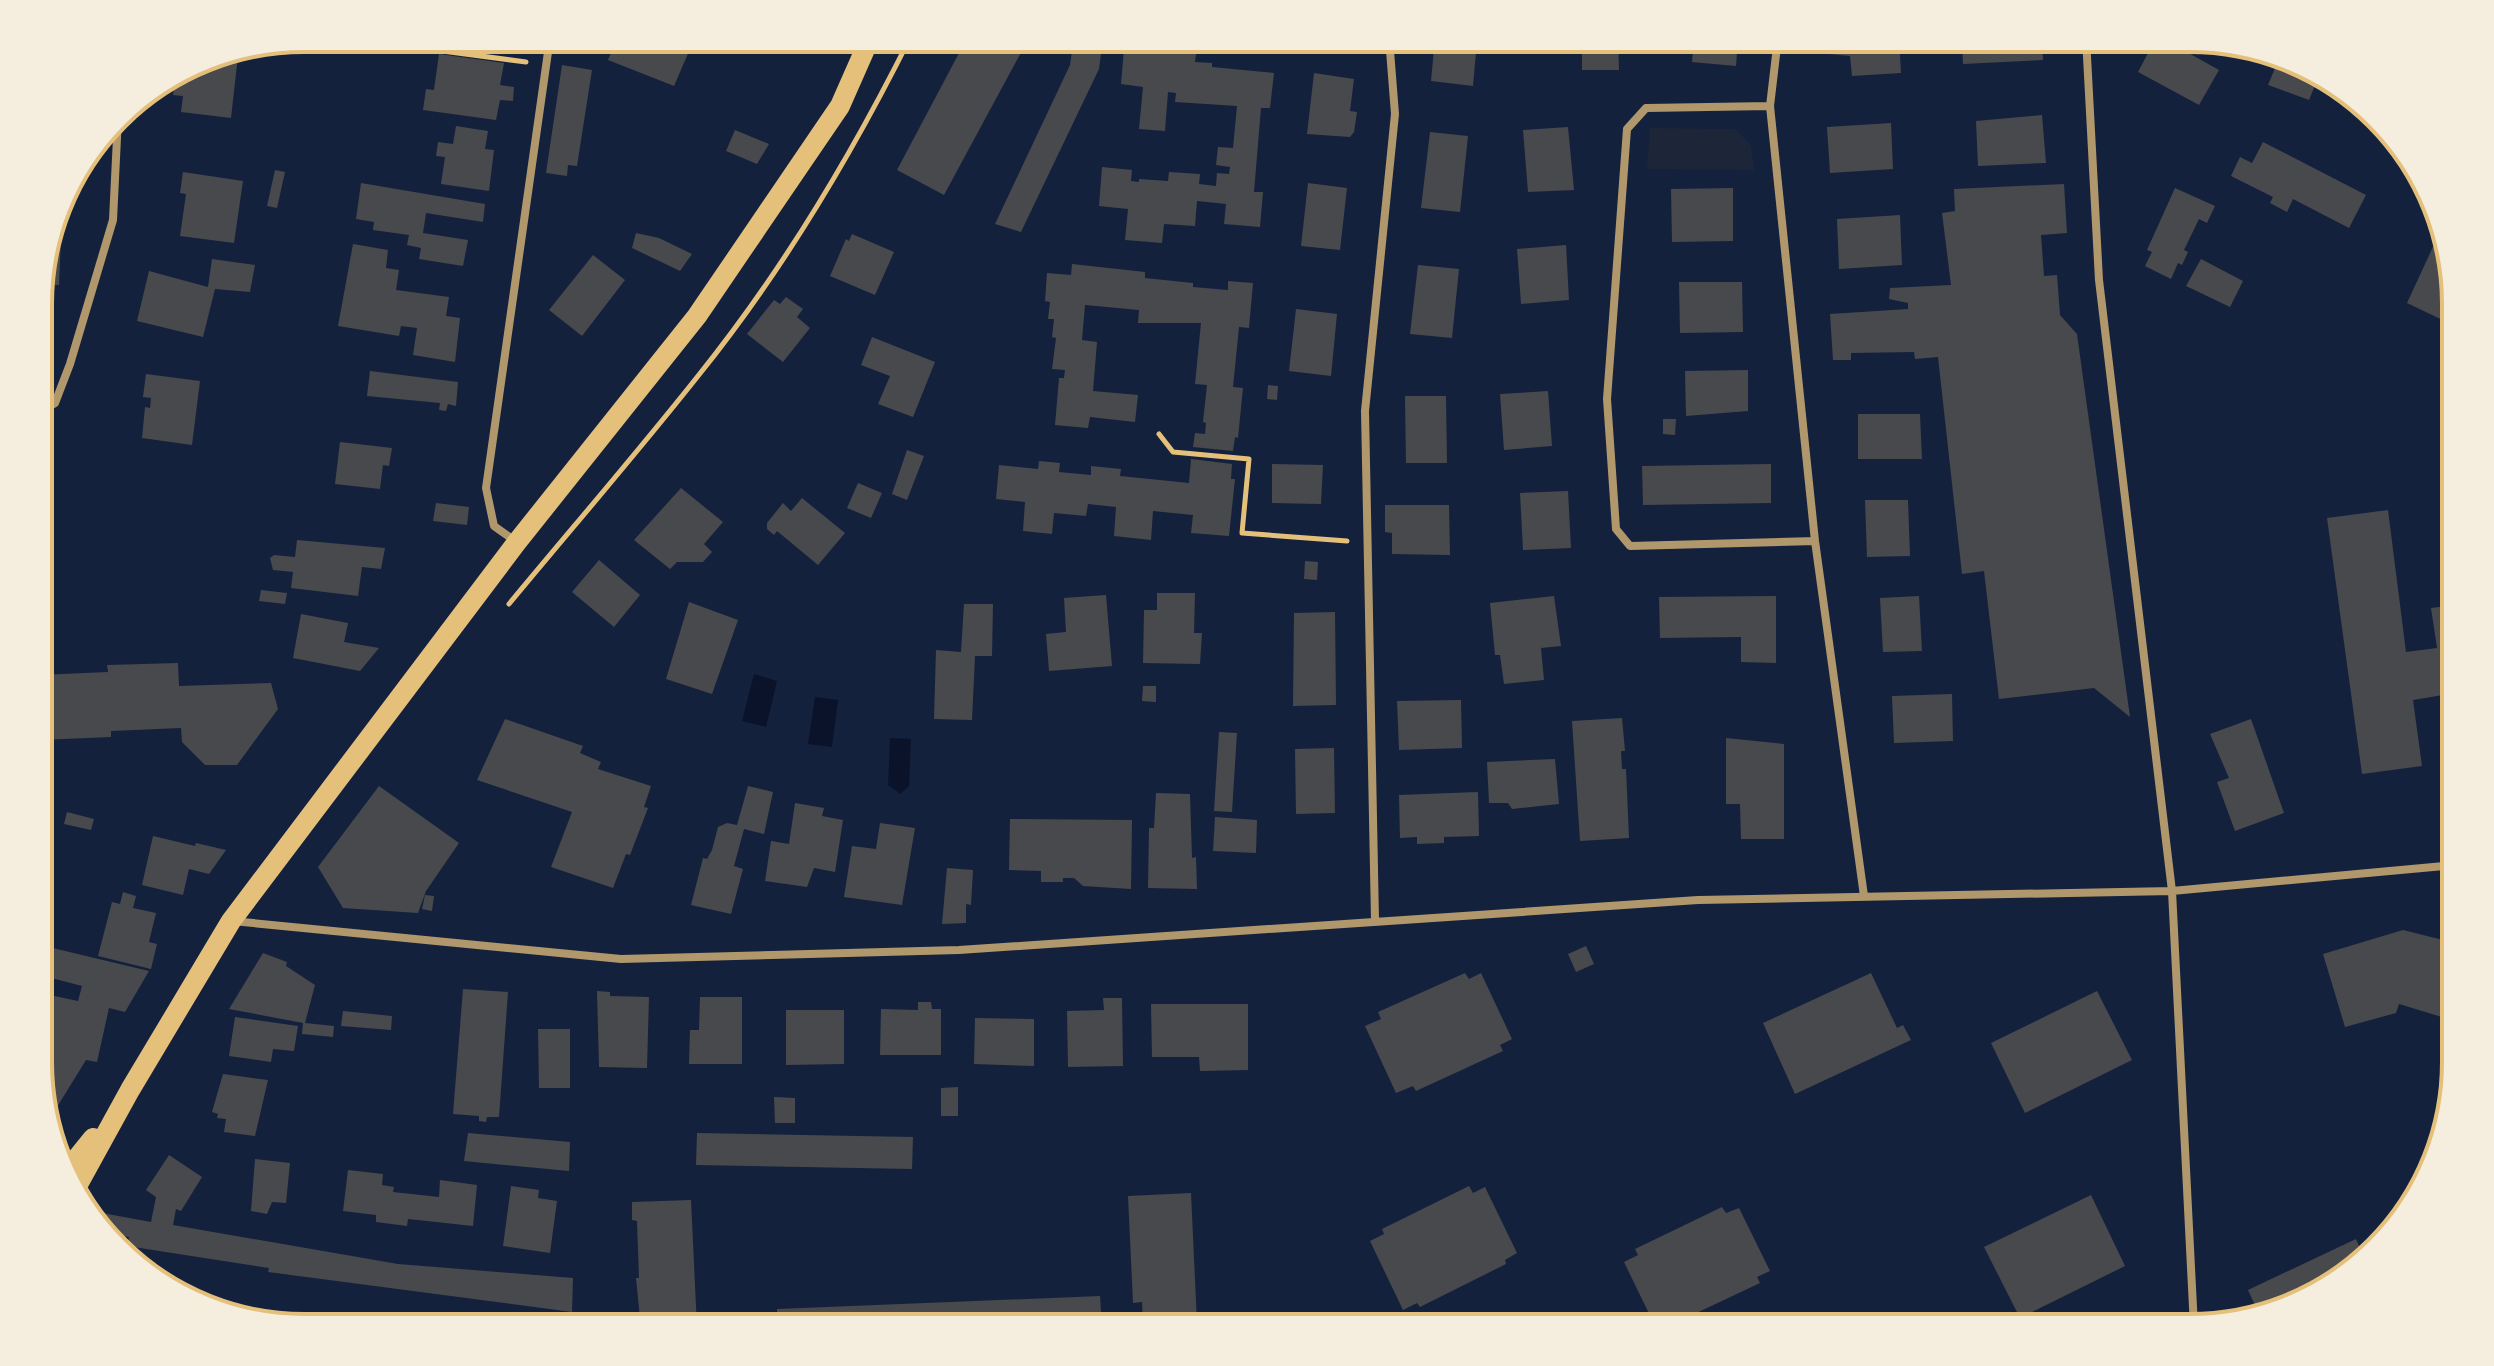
<svg xmlns="http://www.w3.org/2000/svg" width="2494" height="1366" font-family="Karla,sans-serif">
<style>
.green{fill:#1d2539}
.water{fill:#0b132b}
.building{fill:#48494c}
.lines{fill:none;stroke-linecap:round;stroke-linejoin:round}
.path{stroke:#e5c07b;stroke-width:5}
.minor{stroke:#b1986c;stroke-width:8}
.primary{stroke:#e5c07b;stroke-width:20}
.rim{fill:none;stroke:#e5c07b;stroke-width:4}
</style>
<rect width="100%" height="100%" fill="#14213d"/>
<path class="green" d="M1650 128 1735 129 1751 145 1754 170 1647 169Z"/>
<path class="water" d="M754 674 777 681 766 727 742 721Z
M815 697 838 700 832 747 808 744Z
M890 738 911 739 909 786 900 794 888 785Z"/>
<path class="building" d="M609 38H682L693 42 674 86 608 60 615 44 608 41Z
M768 38H795L791 48Z
M967 38H1011L1025 45 944 195 897 170Z
M1074 38H1103L1099 69 1021 232 995 224 1070 65Z
M1183 38H1198L1195 62 1212 63V67L1274 73 1270 108H1261L1254 192H1263L1260 227 1224 224 1226 204 1197 201 1195 226 1164 224 1162 243 1125 240 1128 209 1099 206 1102 167 1132 170 1131 181 1139 182V179L1168 181 1169 172 1200 174 1199 184 1216 186 1217 173 1229 174 1230 167 1216 165 1218 147 1233 148 1237 106 1175 102 1176 93 1168 92 1165 131 1139 129 1143 87 1121 84 1124 49 1180 54Z
M1435 38 1477 41 1473 86 1431 81Z
M1582 38H1618L1619 70H1582Z
M1694 38H1738L1736 66 1692 62Z
M1829 38H1899L1901 73 1852 76 1850 56 1829 54Z
M1956 38H2042L2043 60 1963 64 1962 44H1957Z
M2156 38H2192L2185 51 2219 70 2199 105 2138 72Z
M222 54 238 56 231 118 181 112 183 96 173 95 176 75 203 58Z
M439 54 504 63 500 85 514 87 513 101 500 100 496 120 423 110 426 89 434 90Z
M2278 61 2320 73 2309 100 2268 85Z
M562 65 592 70 577 166 568 165 567 176 546 173Z
M1314 73 1354 79 1350 111 1357 112 1354 132 1350 137 1307 134Z
M2042 115 2046 163 1978 166 1976 121Z
M1891 123 1893 169 1830 173 1827 127Z
M456 126 488 131 485 149 494 150 489 191 441 184 445 157 436 156 438 142 453 144Z
M1568 127 1574 190 1528 192 1523 130Z
M735 130 769 144 757 164 726 151Z
M1430 132 1468 136 1460 212 1421 208Z
M2263 142 2366 195 2349 228 2293 199 2287 212 2270 203 2273 197 2231 176 2240 157 2252 163Z
M275 170 285 172 277 208 267 206Z
M183 172 243 181 234 243 180 236 186 194 180 193Z
M361 183 485 204 483 222 426 213 423 233 468 240 463 266 419 259 421 248 407 245 409 235 373 230 374 222 356 219Z
M1308 183 1347 188 1340 250 1301 246Z
M2064 184 2067 233 2041 235 2044 276 2057 275 2060 315 2077 334 2130 717 2094 688 1999 699 1984 571 1962 574 1938 357 1915 359 1914 352 1851 353V360H1833L1830 314 1908 309V303L1889 299 1890 288 1951 285 1942 213 1955 211 1954 189Z
M1733 188V241L1672 242 1671 189Z
M2175 188 2215 206 2207 223 2199 219 2184 250 2188 252 2182 265 2178 263 2171 279 2145 266 2152 252 2147 250Z
M57 214H62L59 285 40 284V270Z
M1900 215 1902 265 1839 269 1837 219Z
M636 233 659 238 692 254 680 271 632 248Z
M852 234 894 252 875 295 830 276 846 239 849 241Z
M2438 236 2455 287V326L2407 303Z
M353 244 388 250 386 268 399 270 396 290 449 297 446 316 460 318 455 362 413 355 417 328 401 326 399 336 338 326Z
M1566 245 1569 300 1521 304 1517 249Z
M593 255 625 280 582 336 549 310Z
M212 259 255 265 250 292 215 289 203 337 137 321 149 271 208 287Z
M2201 259 2243 281 2230 307 2186 286Z
M1072 264 1145 272V278L1193 283V287L1228 290V281L1253 283 1249 328 1239 327 1233 387 1243 388 1238 438 1235 437 1233 451 1193 447 1195 433 1205 434 1206 423 1203 422 1207 385 1195 384 1201 323H1138L1139 310 1085 305 1082 340 1097 342 1093 391 1138 395 1135 422 1090 417 1088 428 1055 425 1059 378H1064L1065 370 1052 369 1056 338 1052 337 1054 319H1048L1050 302 1045 301 1047 273 1071 275Z
M1418 265 1459 269 1452 338 1410 334Z
M1679 282H1742L1743 332 1680 333Z
M786 297 803 309 797 317 810 328 783 362 747 334 774 300 780 304Z
M1296 309 1337 314 1331 376 1289 371Z
M872 337 935 362 913 417 878 404 890 376 861 365Z
M1748 370V411L1686 416 1685 371Z
M370 371 458 382 456 406 448 404 446 411 439 410 440 403 367 396Z
M146 374 200 381 192 445 142 438 145 407 150 408 151 398 143 397Z
M1268 385 1278 386 1277 400 1267 399Z
M1548 391 1552 446 1504 450 1500 394Z
M1405 396H1446L1447 463H1406Z
M1858 414H1920L1922 459H1858Z
M1663 419H1676L1675 435 1663 434Z
M340 442 392 448 389 466 383 465 380 489 335 484Z
M907 450 924 456 907 500 892 494Z
M1191 459 1232 464 1231 479H1235L1229 536 1191 533 1193 515 1153 511 1151 540 1114 536 1116 507 1088 504 1086 516 1054 513 1052 534 1023 531 1025 502 996 499 999 465 1038 469 1039 461 1060 463 1059 472 1091 475V466L1121 469 1120 476 1189 483Z
M1272 464 1323 465 1321 504 1272 503Z
M1771 464V503L1643 505 1642 466Z
M858 483 882 493 871 518 847 508Z
M681 488 723 522 704 544 712 552 703 562H677L670 569 634 540Z
M1568 491 1571 548 1523 550 1520 493Z
M802 498 845 533 818 565 777 531 774 535 767 529V523L783 503 791 511Z
M1865 500H1908L1910 556 1867 557Z
M436 503 469 507 467 525 433 521Z
M1385 505H1449L1450 555 1392 554V533L1385 532Z
M2388 510 2406 652 2437 648 2431 608 2455 605V703L2444 705 2443 695 2413 700 2422 766 2362 774 2327 518Z
M297 540 385 548 381 569 362 567 358 596 291 588 293 572 273 570 270 558 274 555 295 557Z
M599 560 640 595 614 627 572 592Z
M1305 561 1318 562 1317 580 1304 579Z
M261 590 287 593 285 604 259 601Z
M1157 593H1195L1194 633H1202L1200 664 1143 663 1144 610H1157Z
M1106 595 1112 666 1049 671 1046 634 1066 632 1064 598Z
M1554 596 1561 646 1541 648 1544 680 1504 684 1500 655H1495L1490 603Z
M1776 596V663L1741 662V637L1660 638 1659 597Z
M1919 596 1922 651 1883 652 1880 598Z
M689 602 738 620 712 694 666 679Z
M964 604H993L992 656H975L972 720 934 719 936 650 961 652Z
M1335 612 1336 705 1293 706 1294 613Z
M301 614 348 623 344 642 379 648 360 671 293 658Z
M178 663 179 686 271 683 278 709 237 765H205L182 742 181 728 111 731V737L40 740V675L108 672 107 665Z
M1143 686H1156V702L1142 701Z
M1952 694 1953 741 1894 743 1892 696Z
M1461 700 1462 748 1399 750 1397 701Z
M1622 718 1625 751H1621L1622 769H1626L1629 838 1580 841 1572 721Z
M505 719 583 746 580 753 601 762 598 769 651 786 644 807 648 808 630 855 626 854 613 888 551 867 572 812 477 780Z
M2251 719 2284 813 2235 831 2217 782 2229 778 2210 734Z
M1219 732 1237 733 1232 812 1214 811Z
M1726 738 1784 744V839H1741L1740 804H1726Z
M1334 748 1335 813 1296 814 1295 749Z
M1555 759 1559 804 1512 809 1508 803H1489L1487 762Z
M379 786 459 843 426 891 418 913 343 908 318 867Z
M748 786 773 792 764 834 744 829 734 866 743 869 731 914 691 905 703 858 707 859 712 850 718 827 727 823 737 825Z
M1478 792 1479 836 1444 837V843L1417 844V837L1400 838 1399 795Z
M1156 793 1190 794 1192 858 1196 857 1197 889 1148 888 1149 828H1154Z
M795 803 824 808 822 816 843 820 835 872 814 868 807 887 765 881 771 841 789 844Z
M67 812 94 819 91 830 64 824Z
M1215 817 1257 820 1256 853 1213 851Z
M1010 819 1132 820 1131 889 1083 886 1074 878H1063V882H1041V871L1009 870Z
M880 823 915 828 902 905 844 897 852 846 876 849Z
M153 836 195 846 196 843 226 850 209 874 189 869 183 895 142 885Z
M947 868 973 870 971 905 966 904V923L942 924Z
M123 892 136 896 133 908 156 913 149 942 157 944 151 969 98 956 112 902 120 904Z
M425 895 434 896 432 911 422 909Z
M2403 930 2455 943V1021L2399 1004 2396 1013 2345 1027 2323 954Z
M40 945 149 971 125 1012 109 1008 97 1062 86 1060 49 1120 40 1096V993L78 1001 82 986 40 975Z
M1586 946 1594 964 1576 972 1568 954Z
M263 953 287 962 286 966 315 985 305 1023 334 1026 333 1037 302 1034 303 1023 229 1009Z
M1465 973 1469 979 1481 973 1512 1039 1500 1045 1503 1051 1416 1091 1413 1086 1396 1093 1365 1026 1381 1019 1378 1012Z
M1871 973 1897 1028 1903 1025 1911 1040 1795 1094 1763 1023Z
M463 989 508 992 499 1117H487L486 1122 479 1121V1116L453 1114Z
M597 991 610 992V996L649 997 647 1068 599 1067Z
M2097 991 2132 1060 2025 1113 1991 1043Z
M700 997H742V1064H689L690 1030H699Z
M1103 998H1122L1123 1066 1068 1067 1067 1011 1104 1010Z
M918 1002H931L932 1009H941V1055H880L881 1009 918 1010Z
M1151 1004H1248V1070L1200 1071 1199 1057H1152Z
M786 1010H844V1064L786 1065Z
M343 1011 392 1016 391 1030 341 1026Z
M235 1017 298 1026 294 1051 273 1049 271 1062 229 1056Z
M975 1018 1034 1019V1066L974 1064Z
M538 1029H570V1088H539Z
M223 1074 268 1080 255 1136 224 1132 226 1119 217 1118 218 1114 212 1112Z
M958 1087V1116H941V1088Z
M774 1097 795 1098V1123H775Z
M468 1133 570 1142 569 1171 464 1161Z
M697 1133 913 1137 912 1169 696 1165Z
M169 1155 202 1177 181 1211 176 1209 173 1225 398 1264 573 1278 572 1312 268 1272 269 1268 127 1246 129 1237 109 1234 97 1222 102 1213 151 1222 156 1197 146 1190Z
M255 1159 290 1163 286 1203 272 1202 267 1214 251 1211Z
M348 1170 383 1174 382 1185 394 1187 393 1192 439 1197 440 1180 477 1185 473 1226 408 1219 407 1226 376 1222V1215L343 1211Z
M511 1186 539 1190 538 1198 557 1201 550 1253 503 1246Z
M1469 1186 1473 1193 1485 1187 1517 1253 1505 1260 1506 1264 1420 1307 1417 1303 1403 1310 1370 1241 1384 1234 1382 1229Z
M1191 1193 1197 1323 1143 1325 1142 1302 1133 1303 1128 1196Z
M2091 1195 2125 1266 2020 1318 1984 1247Z
M691 1200 697 1328H641L636 1278H639L637 1221 632 1220V1202Z
M1722 1207 1726 1213 1739 1208 1770 1271 1757 1277 1760 1283 1671 1325 1669 1320 1655 1326 1624 1262 1638 1255 1635 1249Z
M2356 1239 2362 1253 2323 1292 2258 1312 2248 1290Z
M1100 1296 1102 1328H777V1309Z
M306 1312 340 1317 339 1323 359 1328H304L261 1317 262 1313 305 1320Z"/>
<g class="lines">
<path class="path" d="M344 38 526 62
M1159 434 1173 452 1249 459 1242 533 1347 541
M509 604C572 528 637 453 698 376 781 273 851 156 910 38"/>
<path class="minor" d="M1778 38 1770 106 1815 541 1864 896
M2086 38 2099 280 2172 891 2194 1327
M1770 106 1646 108 1627 129 1607 399 1616 529 1630 546 1815 541
M40 412 55 403 70 364 113 220 118 117
M515 541 494 526 486 488 550 38
M1375 920 1365 411 1395 114 1389 38
M232 921 621 959 959 950 1698 900 2172 891 2455 865"/>
<path class="primary" d="M68 1169 93 1138
M75 1190 130 1090 231 921 517 542 697 316 840 106 870 38"/>
</g>
<path d="M0 0H2494V1366H0ZM304 52H2190A252 252 0 0 1 2442 304V1062A252 252 0 0 1 2190 1314H304A252 252 0 0 1 52 1062V304A252 252 0 0 1 304 52Z" fill="#f5edde" fill-rule="evenodd"/>
<path class="rim" d="M304 52H2190A252 252 0 0 1 2442 304V1062A252 252 0 0 1 2190 1314H304A252 252 0 0 1 52 1062V304A252 252 0 0 1 304 52Z"/>
</svg>
